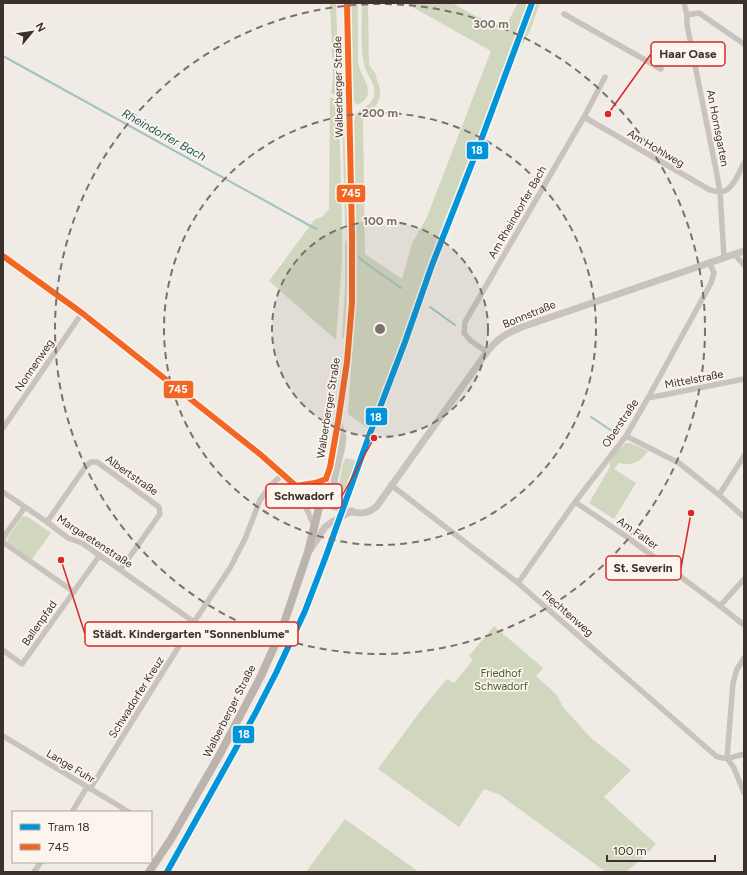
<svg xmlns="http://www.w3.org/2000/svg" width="747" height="875" font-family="Figtree,sans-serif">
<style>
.green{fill:#d1d6bf}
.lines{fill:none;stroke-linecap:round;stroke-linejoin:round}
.stream{stroke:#a1c2c1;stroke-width:2}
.minor{stroke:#c9c3be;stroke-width:5.5}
.tertiary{stroke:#c9c3be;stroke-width:7}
.secondary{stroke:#bab3ae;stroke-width:8}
.bus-1-casing{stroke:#fbf5ee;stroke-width:9}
.bus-1{stroke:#f26522;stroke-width:6}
.tram-1-casing{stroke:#fbf5ee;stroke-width:9}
.tram-1{stroke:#0095da;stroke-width:6}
.ring{fill:none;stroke:#7a716c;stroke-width:2;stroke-dasharray:7 5}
.labels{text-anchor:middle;stroke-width:3.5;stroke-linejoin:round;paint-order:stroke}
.street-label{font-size:11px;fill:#3b302b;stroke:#fbf5ee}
.park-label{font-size:11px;fill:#4a5a2e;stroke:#fbf5ee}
.water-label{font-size:12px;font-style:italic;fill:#1f5a5e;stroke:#fbf5ee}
.centre{fill:#7a716c;stroke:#fbf5ee;stroke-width:2}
.ring-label{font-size:12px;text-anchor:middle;font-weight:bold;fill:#7a716c;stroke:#fbf5ee;stroke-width:3.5;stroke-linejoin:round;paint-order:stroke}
.leader{fill:none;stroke:#d62828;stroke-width:1.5}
.callout-dot{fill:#d62828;stroke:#fbf5ee;stroke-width:1.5}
.callout{fill:#fbf5ee;stroke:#d62828;stroke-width:1.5}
.callout-label{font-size:12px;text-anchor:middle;font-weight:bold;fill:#3b302b}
.line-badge{stroke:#fbf5ee;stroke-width:1.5}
.badge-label{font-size:11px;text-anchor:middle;font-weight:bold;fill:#fff}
</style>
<rect width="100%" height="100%" fill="#f0ebe5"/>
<path class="green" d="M330 3H336L338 57V96L331 93 333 77Z
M352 3H358V63C361 79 379 93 358 105L354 102 352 64Z
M362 3H368L369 65 376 74C376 81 379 83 380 90 382 103 371 112 363 120L365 254 402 279 412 243 427 217 491 51 405 3H452L503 31 518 3H527L482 125 444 222 369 429 348 414 356 296 355 170 354 121C355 118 355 115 357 113 363 107 372 105 374 96 377 84 366 75 364 64 360 46 362 22 362 3Z
M536 3H540L529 33 518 52Z
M330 97 339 101 342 229V261L336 340 269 281 315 219 322 217 329 209Z
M342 108 344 119 347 221V226L345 228Z
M345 240 347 242C348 274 347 306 344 338H342L345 286Z
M626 443H630L648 451C640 462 633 466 619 463L614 469 636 483 614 519 589 503 610 467C609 457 619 449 626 443Z
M346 458 358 461 357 465 354 468 344 490 339 486 343 463Z
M23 516 28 517 51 533 32 559 8 542 7 539 21 518Z
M494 626 543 668 536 676 557 695 563 707 591 738 631 770 604 797 656 844 645 856 627 871 625 872H606L500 795 484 789 459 827 378 769 419 713 447 679 454 683 473 660 469 656Z
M345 819 419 872H306Z"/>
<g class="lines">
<path class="stream" d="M3 56 316 229
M359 257 363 261 401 288
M430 307 455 325
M591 417 618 435"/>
<path class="minor" d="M684 3 687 15V25L717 175 720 192 724 257
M564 14 661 69
M687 15 699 13 744 44
M584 117 710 190C713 190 716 192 719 192 732 193 739 172 744 163
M734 254 744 265
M3 256 22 269 82 313 217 419 261 455 296 486 312 499 321 502
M487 352 471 341 464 333 465 322 584 117 605 77
M648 398 744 379
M3 428 82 313
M626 436 679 463 719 495 744 517
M391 485 518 583 716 756C718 757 720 758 723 758 729 760 737 755 744 754
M296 486 315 483 326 479
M297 488 308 512 314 526
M3 492 47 522 68 538 82 543 194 622
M719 495 744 456
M575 502 627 537 720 606 744 625
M47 522 86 466 91 462H97L159 507 160 514 121 569
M3 538 25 507
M3 542 74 592
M518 583 575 502 626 436 648 398 711 283 714 273 709 262
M720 606 744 579
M3 652 4 651 22 664 100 555
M744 658 737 669 733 683 727 758 734 768 744 793
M3 736 129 812
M90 789 194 622 230 568 245 539 260 500 271 485 283 474
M72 812 87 787
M34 872 41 862"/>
<path class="tertiary" d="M338 422 343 437 342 446 334 481 336 494 343 509
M321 502C332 505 351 514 362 513 369 512 373 510 377 506L487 352C498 338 505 334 522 327L744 251
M310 550 325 527 332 522 352 511"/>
<path class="secondary" d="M149 872 171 839 220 754 261 676 282 629 308 552 326 479 330 467 338 422 347 362 352 303V237L347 3"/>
<defs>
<path id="bus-1" d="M3 256 82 313 261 455 296 486 315 483 326 479 330 467 338 422 347 362 352 303V237L347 3"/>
</defs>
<use href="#bus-1" class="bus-1-casing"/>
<use href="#bus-1" class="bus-1"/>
<defs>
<path id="tram-1" d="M167 872 255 714 276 673 305 611 326 556 369 436 405 342 432 265 480 143 532 3"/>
</defs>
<use href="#tram-1" class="tram-1-casing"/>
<use href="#tram-1" class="tram-1"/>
</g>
<circle cx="380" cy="329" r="108" fill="#7a716c" fill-opacity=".12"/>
<g class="ring">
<circle cx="380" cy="329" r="108"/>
<circle cx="380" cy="329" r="216"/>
<circle cx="380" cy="329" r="325"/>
</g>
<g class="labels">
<g class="street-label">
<text transform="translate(338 87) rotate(-91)" y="4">Walberberger Straße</text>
<text transform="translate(718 128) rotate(79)" y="4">An Hornsgarten</text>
<text transform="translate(656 148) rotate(30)" y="4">Am Hohlweg</text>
<text transform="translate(517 212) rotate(-60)" y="4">Am Rheindorfer Bach</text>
<text transform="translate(529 314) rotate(-22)" y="4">Bonnstraße</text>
<text transform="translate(34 365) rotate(-56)" y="4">Nonnenweg</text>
<text transform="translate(694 379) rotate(-11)" y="4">Mittelstraße</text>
<text transform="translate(328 408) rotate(-81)" y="4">Walberberger Straße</text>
<text transform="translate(620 423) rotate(-56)" y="4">Oberstraße</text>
<text transform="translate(132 475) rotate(35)" y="4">Albertstraße</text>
<text transform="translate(638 533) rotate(35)" y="4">Am Falter</text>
<text transform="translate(95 541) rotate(33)" y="4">Margaretenstraße</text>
<text transform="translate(568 613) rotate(41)" y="4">Flechtenweg</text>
<text transform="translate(39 623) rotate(-55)" y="4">Ballenpfad</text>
<text transform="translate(136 697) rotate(-58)" y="4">Schwadorfer Kreuz</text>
<text transform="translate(229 711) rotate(-63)" y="4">Walberberger Straße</text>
<text transform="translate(71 766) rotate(31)" y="4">Lange Fuhr</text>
</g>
<g class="park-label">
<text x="501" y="677">Friedhof<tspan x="501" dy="13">Schwadorf</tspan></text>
</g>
<g class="water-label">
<text transform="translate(164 135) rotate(29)" y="4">Rheindorfer Bach</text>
</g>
</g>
<circle cx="380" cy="329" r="6" class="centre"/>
<g class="ring-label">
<text x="491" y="28">300 m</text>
<text x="380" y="117">200 m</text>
<text x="380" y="225">100 m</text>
</g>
<path class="leader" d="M608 114L651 54M374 438L342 496M691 513L681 568M61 560L85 634"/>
<g class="callout-dot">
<circle cx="608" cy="114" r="4"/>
<circle cx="374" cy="438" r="4"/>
<circle cx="691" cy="513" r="4"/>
<circle cx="61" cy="560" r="4"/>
</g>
<g class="callout">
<rect x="651" y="42" width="74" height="24" rx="4"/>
<rect x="266" y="484" width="76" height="24" rx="4"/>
<rect x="606" y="556" width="75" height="24" rx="4"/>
<rect x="85" y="622" width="213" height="24" rx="4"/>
</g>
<g class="callout-label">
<text x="688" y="58">Haar Oase</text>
<text x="304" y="500">Schwadorf</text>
<text x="643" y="572">St. Severin</text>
<text x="191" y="638">Städt. Kindergarten "Sonnenblume"</text>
</g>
<g class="line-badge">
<rect x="466" y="141" width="23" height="19" rx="4" fill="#0095da"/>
<rect x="336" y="184" width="30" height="19" rx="4" fill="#f26522"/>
<rect x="163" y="380" width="31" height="19" rx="4" fill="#f26522"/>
<rect x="365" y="407" width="23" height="19" rx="4" fill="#0095da"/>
<rect x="232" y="725" width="23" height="19" rx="4" fill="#0095da"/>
</g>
<g class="badge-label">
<text x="477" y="154">18</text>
<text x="351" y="197">745</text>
<text x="178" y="393">745</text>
<text x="376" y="421">18</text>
<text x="244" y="738">18</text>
</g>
<rect width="747" height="875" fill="none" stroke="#3b302b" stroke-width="8"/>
<rect x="12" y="811" width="140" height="52" fill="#fbf5ee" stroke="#aea6a0"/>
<rect x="20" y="824" width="20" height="6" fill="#0095da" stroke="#aea6a0"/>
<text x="48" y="831" font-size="12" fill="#3b302b">Tram 18</text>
<rect x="20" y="844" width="20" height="6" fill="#f26522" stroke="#aea6a0"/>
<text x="48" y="851" font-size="12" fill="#3b302b">745</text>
<g transform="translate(32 32) rotate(61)" stroke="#fbf5ee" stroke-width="3" paint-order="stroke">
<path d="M0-3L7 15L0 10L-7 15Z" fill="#3b302b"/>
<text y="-6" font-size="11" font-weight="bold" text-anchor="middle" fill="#3b302b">N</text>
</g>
<path d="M607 855v6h108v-6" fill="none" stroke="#3b302b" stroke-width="2"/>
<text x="613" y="855" font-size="12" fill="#3b302b" stroke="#fbf5ee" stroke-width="3" paint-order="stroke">100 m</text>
</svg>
